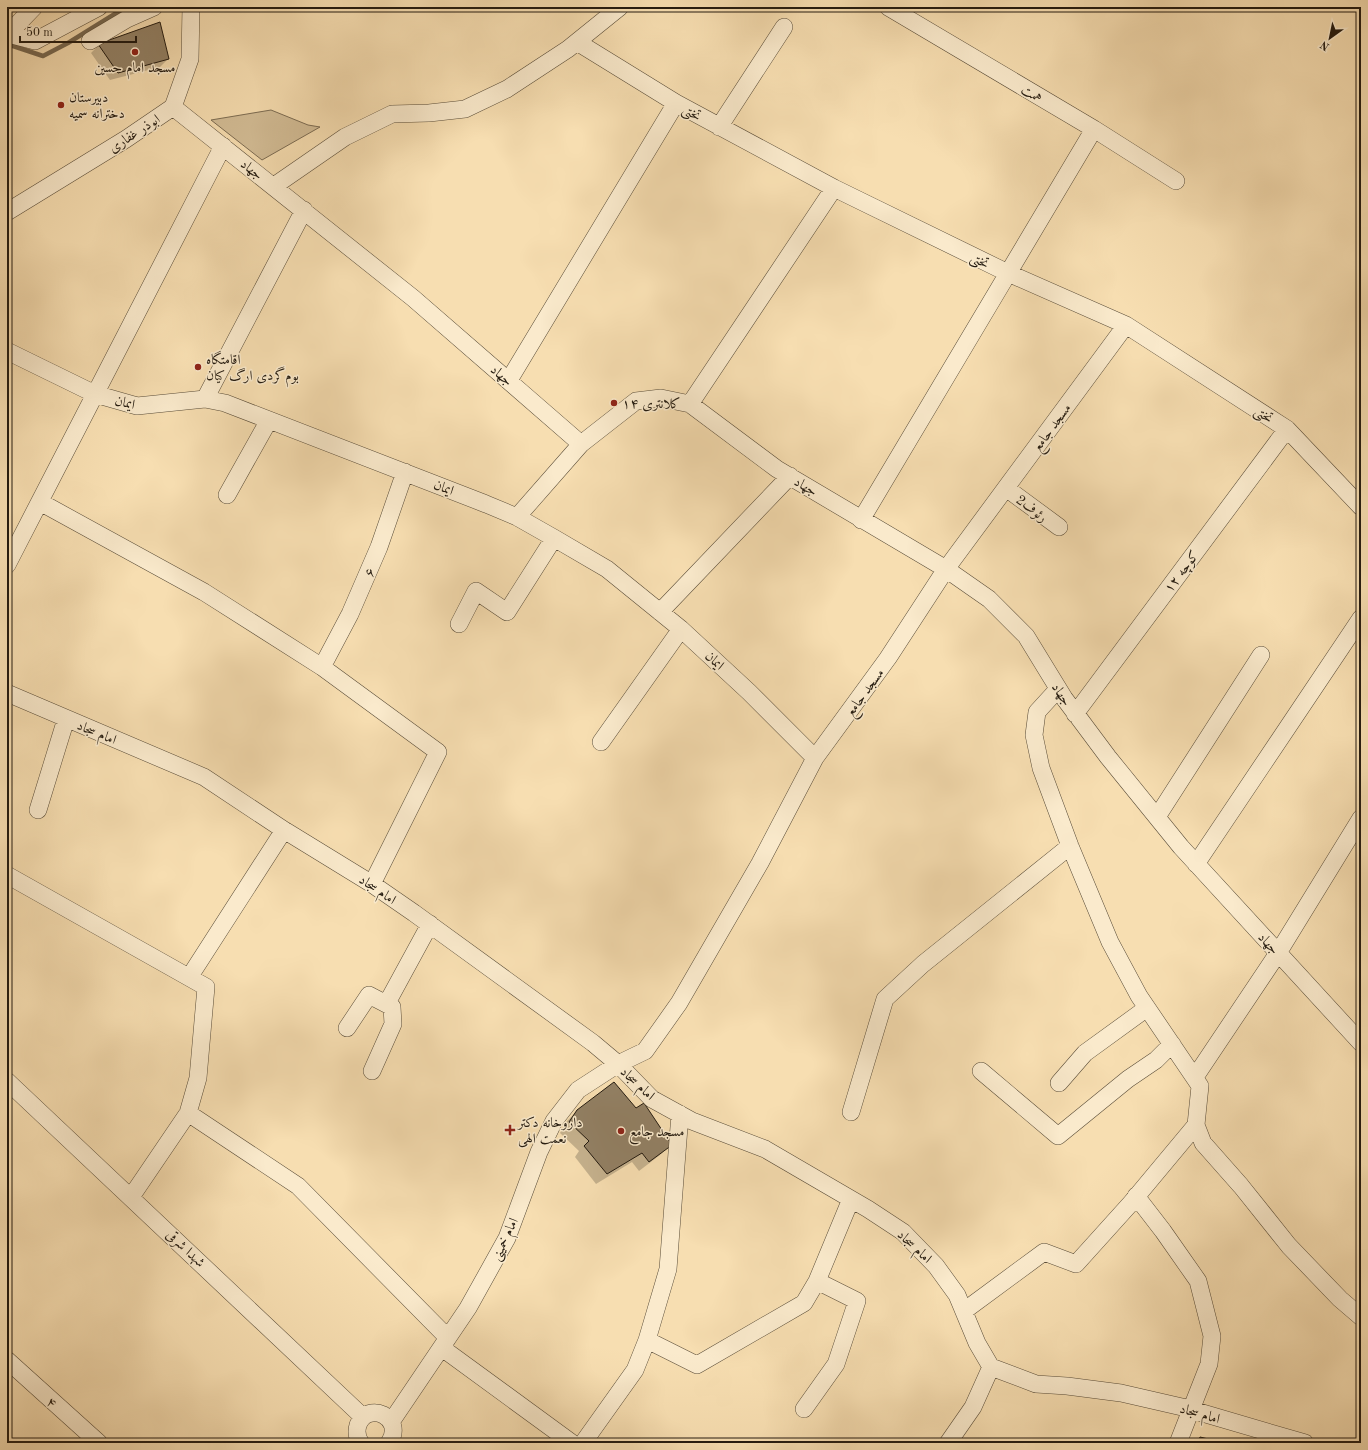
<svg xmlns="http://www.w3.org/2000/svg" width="1368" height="1450" font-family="'Old Standard TT',Amiri,serif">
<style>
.green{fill:#d3bd96;stroke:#7c6c53}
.shadow{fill:#0003}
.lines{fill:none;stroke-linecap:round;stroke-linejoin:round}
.stream{stroke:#776850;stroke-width:4.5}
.building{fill:#928064;stroke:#241b10}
.minor-casing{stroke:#594c38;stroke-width:18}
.minor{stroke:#faeacc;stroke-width:17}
.poi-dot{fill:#8f2418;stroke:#faeacc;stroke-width:1.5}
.labels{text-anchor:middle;stroke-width:3;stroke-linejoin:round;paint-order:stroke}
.poi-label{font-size:14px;fill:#241b10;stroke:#faeacc;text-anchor:start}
.street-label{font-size:14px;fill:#241b10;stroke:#faeacc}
</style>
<rect width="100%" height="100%" fill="#f7deb1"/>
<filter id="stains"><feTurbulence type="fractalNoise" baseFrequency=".005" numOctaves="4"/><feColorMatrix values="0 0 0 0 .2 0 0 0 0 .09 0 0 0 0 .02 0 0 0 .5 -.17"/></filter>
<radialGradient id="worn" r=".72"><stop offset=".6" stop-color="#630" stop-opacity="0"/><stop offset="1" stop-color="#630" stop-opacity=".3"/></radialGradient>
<path class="green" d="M271 110 308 125 320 127 262 160 211 120Z"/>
<path class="shadow" d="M99 45 168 59 160 67 110 80 91 53Z
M636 1109 671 1144 660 1155 639 1171 632 1162 596 1184 575 1157 579 1151 560 1133 566 1122 577 1111Z"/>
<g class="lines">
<path class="stream" d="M7 44 43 56 68 43 126 7"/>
</g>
<path class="building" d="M160 22 169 59 118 73 98 44Z
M614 1082 636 1108 644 1103 672 1145 649 1162 642 1153 607 1174 584 1146 589 1141 569 1122 577 1110Z
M1200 1437 1225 1443H1197Z"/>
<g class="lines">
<defs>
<path id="minor" d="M888 7 1094 129 1176 181
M7 32 12 35 35 41 99 7
M9 33 34 7
M90 41 127 19 154 7
M577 42 676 103 834 188 1008 273 1126 325 1287 429 1361 507
M173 107 413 298 581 444 636 401 661 398 690 404 777 469 946 569 989 599 1026 636 1064 698 1108 757 1181 847 1361 1043
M719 127 784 27
M274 186 345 137 392 114 429 113 465 109 507 89 568 49 620 7
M7 212 126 139 173 107 190 59 191 7
M7 351 95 394 137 406 205 399 225 403 486 504 517 517 554 538 607 569 681 629 749 692 815 758
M509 380 676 103
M205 399 304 210
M690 404 834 188
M1006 488 1059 527
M227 495 269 420
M40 502 204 592 322 667 438 752 372 884
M517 517 581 444
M861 520 1094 129
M7 565 223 146
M660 612 790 476
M459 624 476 591 507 612 554 538
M322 667 350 614 379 547 405 472
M1058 689 1037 712 1034 735 1041 768 1070 846 1110 942 1139 996 1200 1086 1196 1125 1203 1143 1241 1186 1289 1246 1340 1299 1361 1317
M7 693 204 777 284 830 372 884 414 913 593 1043 618 1064 652 1099 692 1121 765 1149 868 1209 903 1232 936 1266 957 1295 977 1343 991 1367 1036 1384 1067 1386 1121 1393 1182 1407 1305 1443
M1075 714 1287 429
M601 742 681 629
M38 810 66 719
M1157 817 1261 655
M1196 864 1361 618
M7 875 206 987 198 1078 188 1113 131 1197
M190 976 284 830
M387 1003 430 924
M347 1028 369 995 392 1007 393 1024 372 1071
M981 1071 1058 1136 1128 1079 1156 1060 1172 1044
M1195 1077 1278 953 1361 818
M7 1081 363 1417
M1059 1083 1085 1053 1147 1008
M851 1112 885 999 923 964 1070 846
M188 1113 298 1186 448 1338
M1136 1196 1163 1231 1198 1281 1212 1336 1209 1364 1178 1443
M964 1311 1044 1252 1076 1264 1131 1203 1196 1125
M647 1340 697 1365 804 1303 817 1281 851 1199
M442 1348 572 1443
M7 1360 99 1443
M804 1409 836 1364 857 1301 817 1281
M391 1422 468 1308 507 1238 539 1152 554 1121 578 1090 618 1064 645 1051 679 1003 760 863 815 758 888 658 946 569 1126 325
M361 1443C357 1438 356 1432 358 1425 367 1400 406 1417 389 1443
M583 1443 635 1370 647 1340 668 1269 680 1114
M948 1443 973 1407 991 1367"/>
</defs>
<use href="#minor" class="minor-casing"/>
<use href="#minor" class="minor"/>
</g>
<g class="poi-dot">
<circle cx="135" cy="52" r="4"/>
<circle cx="61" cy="105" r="4"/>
<circle cx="198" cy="367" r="4"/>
<circle cx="614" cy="403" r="4"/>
<path d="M508 1124h4v4h4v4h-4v4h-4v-4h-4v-4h4z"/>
<circle cx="621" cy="1131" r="4"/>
</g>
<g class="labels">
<g class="poi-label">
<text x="135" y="72" text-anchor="middle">مسجد امام حسین</text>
<text x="69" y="102">دبیرستان<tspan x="69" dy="16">دخترانه سمیه</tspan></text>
<text x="206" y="364">اقامتگاه<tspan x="206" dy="16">بوم‌گردی ارگ کیان</tspan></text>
<text x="622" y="408">کلانتری ۱۴</text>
<text x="518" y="1127">داروخانه دکتر<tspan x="518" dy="16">نعمت الهی</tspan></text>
<text x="629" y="1136">مسجد جامع</text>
</g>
<g class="street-label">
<text transform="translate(1032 93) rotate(30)" y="5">همت</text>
<text transform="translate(692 112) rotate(29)" y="5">تختی</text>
<text transform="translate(134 133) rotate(-33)" y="5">ابوذر غفاری</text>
<text transform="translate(252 169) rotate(38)" y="5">جهاد</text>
<text transform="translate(980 260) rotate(26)" y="5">تختی</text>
<text transform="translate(502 375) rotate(41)" y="5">جهاد</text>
<text transform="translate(125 402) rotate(14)" y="5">ایمان</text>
<text transform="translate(1264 414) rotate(33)" y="5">تختی</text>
<text transform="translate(1051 427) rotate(-54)" y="5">مسجد جامع</text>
<text transform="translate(806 486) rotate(31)" y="5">جهاد</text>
<text transform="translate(444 487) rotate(22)" y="5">ایمان</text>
<text transform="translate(1032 508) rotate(37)" y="5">رئوف2</text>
<text transform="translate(1181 571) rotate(-53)" y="5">کوچه ۱۲</text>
<text transform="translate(369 572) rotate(-67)" y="5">۶</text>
<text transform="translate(715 660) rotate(43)" y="5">ایمان</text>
<text transform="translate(864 692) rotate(-54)" y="5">مسجد جامع</text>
<text transform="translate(1062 694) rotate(57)" y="5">جهاد</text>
<text transform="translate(97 732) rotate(23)" y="5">امام سجاد</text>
<text transform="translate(378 889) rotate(34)" y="5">امام سجاد</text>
<text transform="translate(1269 943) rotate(48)" y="5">جهاد</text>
<text transform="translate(638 1083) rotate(43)" y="5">امام سجاد</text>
<text transform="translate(504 1239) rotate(-65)" y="5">امام خمینی</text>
<text transform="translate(915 1246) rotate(43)" y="5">امام سجاد</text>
<text transform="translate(186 1248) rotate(43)" y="5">شهدا شرقی</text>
<text transform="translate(52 1402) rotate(43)" y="5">۴</text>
<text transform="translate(1200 1413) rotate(16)" y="5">امام سجاد</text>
</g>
</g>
<rect width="1368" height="1450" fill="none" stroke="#f7deb1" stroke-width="24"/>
<rect x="8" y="8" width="1352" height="1434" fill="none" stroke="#241b10" stroke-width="2"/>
<rect x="12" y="12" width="1344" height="1426" fill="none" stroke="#241b10"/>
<g transform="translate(1330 38) rotate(213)" stroke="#faeacc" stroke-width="3" paint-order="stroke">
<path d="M0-3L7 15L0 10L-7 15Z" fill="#241b10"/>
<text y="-6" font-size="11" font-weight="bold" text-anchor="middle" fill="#241b10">N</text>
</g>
<path d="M20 36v6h116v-6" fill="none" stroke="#241b10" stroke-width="2"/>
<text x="26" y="36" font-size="12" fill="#241b10" stroke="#faeacc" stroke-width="3" paint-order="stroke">50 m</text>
<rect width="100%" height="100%" filter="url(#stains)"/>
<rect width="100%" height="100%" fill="url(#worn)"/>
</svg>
